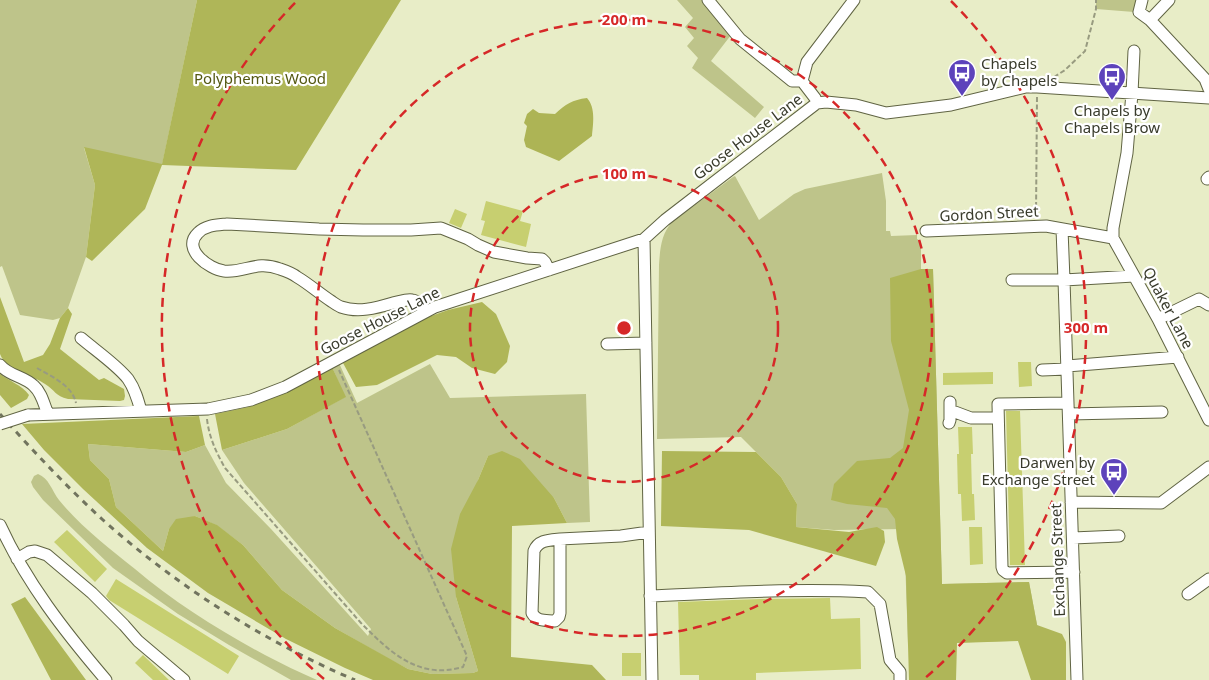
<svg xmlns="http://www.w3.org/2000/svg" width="1209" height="680" font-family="'Noto Sans',sans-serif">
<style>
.green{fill:#bec48a}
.forest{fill:#afb658}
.water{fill:#adb455}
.building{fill:#c7cf70}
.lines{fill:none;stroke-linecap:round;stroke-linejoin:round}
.minor-casing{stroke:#606443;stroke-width:13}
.path{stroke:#989b80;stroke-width:2;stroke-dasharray:5 2.5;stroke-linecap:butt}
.minor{stroke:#fff;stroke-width:11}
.rail{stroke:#71745e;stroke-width:3;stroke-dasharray:6 6;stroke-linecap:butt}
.minor-bridge-casing{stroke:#606443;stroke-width:13;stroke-linecap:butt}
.minor-bridge{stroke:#fff;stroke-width:11}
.ring{fill:none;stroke:#d62828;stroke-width:2.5;stroke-dasharray:9 6}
.labels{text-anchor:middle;stroke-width:4.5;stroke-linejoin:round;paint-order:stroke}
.poi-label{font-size:15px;fill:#393b2c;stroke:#fff;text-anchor:start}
.park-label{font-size:15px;fill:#545812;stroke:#fff}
.street-label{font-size:15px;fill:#393b2c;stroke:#fff}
.centre{fill:#d62828;stroke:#fff;stroke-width:2.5}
.ring-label{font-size:15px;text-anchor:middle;font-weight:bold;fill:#d62828;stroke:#fff;stroke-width:4.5;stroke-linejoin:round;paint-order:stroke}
</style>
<rect width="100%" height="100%" fill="#e8edc7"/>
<path class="green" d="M0 0H197L162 165 84 148 95 185 86 257 68 308 60 318 53 320 20 315 2 266 0 267Z
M677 0H703L731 35 711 61 764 107 755 118 692 68 698 58 687 46 694 38 685 27 693 18Z
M1096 0H1136L1134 12 1096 9Z
M882 173 886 201V231H890L891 236 917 235V239L921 241V269H933L942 584 1029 582 1040 640 908 644 904 529 834 530 796 527 797 504 781 477 741 437 657 439 659 265C660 250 661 234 672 222L733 177 735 176 759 220 794 194 805 189Z
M339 363 357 403 430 364 450 398 586 394 590 522 567 523 554 498 488 456 478 480 456 597 478 671 473 673 432 674 408 669 389 659 335 628 282 590 243 545 216 525 195 516 169 529 163 551 116 507 109 479 90 460 88 444 186 452 205 445 226 483 271 529 368 636 371 629 244 483 222 450 287 429 345 397 332 367Z
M38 474C49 478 52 491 59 500 80 526 109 548 135 569 174 602 220 631 265 655 282 664 299 672 317 680H291L229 645 178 614 113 568 43 500 33 487 31 482 34 476Z"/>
<path class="forest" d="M197 0H401L296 170 162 165 145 209 92 261 86 257 95 185 84 147 162 164Z
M921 269H933L942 584 1029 582 1037 625 1062 634 1066 642V680H1031L1018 641 957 643 956 680H909L906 576 897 539 895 519 887 508 847 504 831 500 834 484 857 461 890 458 903 448 909 410 891 341 890 278Z
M0 297 24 362 43 355 50 344 60 318 68 308 72 314 60 349 99 380 104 378 124 389 125 396 124 400 120 401 68 399C55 396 55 390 45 384 31 374 7 372 0 354Z
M482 302 496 314 510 346 507 362 495 374 472 368 456 357 437 355 377 385 356 387 343 363 420 320 448 310Z
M332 367 346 397 287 429 222 450 215 414 248 407 287 391Z
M0 374C9 381 22 385 29 395L27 399 11 408 0 395Z
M199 416 205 445 186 452 88 444 90 460 109 479 116 507 163 551 169 529 176 519 195 516 217 525 243 545 282 590 335 628 408 669 432 674 473 673 478 671 456 597 451 549 460 514 478 480 488 456 502 451 520 459 554 498 567 523 512 526 511 657 592 665 606 680H373L345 668 286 639 208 593 147 548 83 489 44 450 22 424Z
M662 451 756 452 781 477 797 504 796 527 849 532 877 527 884 531 885 542 876 566 749 530 661 526Z
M25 597 86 680H51L11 604Z"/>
<path class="water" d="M587 98C596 108 593 125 592 136L559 161 526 147 524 140 527 126 524 123 527 114 533 109 539 113 555 114C566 104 572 100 587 98Z"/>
<path class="building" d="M486 201 523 211 520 221 531 224 526 247 481 235 485 221 481 220Z
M455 209 467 214 461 228 449 223Z
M1018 362H1031L1032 386 1019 387Z
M993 372V384L943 385V373Z
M1006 411H1020L1025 565H1010Z
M958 427H972L973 454H971L972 494H974L975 520 962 521 961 494H958L957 454H959Z
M969 527H982L983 564 970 565Z
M67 530 107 569 95 582 54 542Z
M116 579 239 656 228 674 109 600 106 596Z
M830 598 831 619 860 618 861 669 756 673V680H699V675H680L678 602 760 599Z
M622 653H641V676H622Z
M143 655 169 680H153L135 663Z"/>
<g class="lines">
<defs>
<path id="minor" d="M708 0 740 39 792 81H802L815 98 817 103
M1142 0 1139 12 1150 20 1205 79 1209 89
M1150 20 1169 0
M1134 51 1132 93 1127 153 1113 228V238L1158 319 1209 420
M802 81 807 62 854 0
M1207 179 1209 177
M1062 229 1064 280 1077 680
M926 231 1046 226 1113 238
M644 239 652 680
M1012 280H1064L1134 276
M424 312C422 306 419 301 412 300 406 299 399 302 393 303 376 308 358 313 341 307 338 306 334 303 331 301 320 294 309 284 297 277 292 273 286 271 280 269 256 260 245 273 224 271 209 269 181 249 198 233 206 225 217 225 227 224L319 229 363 230H411L441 228 468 239 478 245 494 252 527 258 542 259 545 262 549 270
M1158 319 1199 299 1209 305
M81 338C95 350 117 365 128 379 135 389 138 400 141 411
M607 344 646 343
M0 365C9 376 24 376 34 386 42 393 44 405 48 414
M1067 366 1178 357
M1042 370 1067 369
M1068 403 998 404 1002 567 1003 570 1007 573 1074 572
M950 412H955L971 418H998
M1069 414 1162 412
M28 415 208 409 251 400 285 387 435 307 644 239 665 220 817 103 826 102 856 105 886 113 951 105 1026 87H1037L1209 98
M949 423 950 420V402
M1071 502 1161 503 1209 467
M0 525C26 582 65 632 106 680
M1073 538 1119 536
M560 539V613L559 617 555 621C545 620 537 622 532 613L534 551C538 540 549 540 560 539L621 536 649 532
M17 559 29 552 35 551 47 555 92 593 124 625 138 641 184 680
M1188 594 1209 579
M650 596C723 593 796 588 868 592L880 604 890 660 900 672V680"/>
</defs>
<use href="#minor" class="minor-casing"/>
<path class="path" d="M1054 77 1065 70 1085 51 1096 9V0
M1037 97 1036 215 1038 216
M37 368C52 377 72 385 76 403
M207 419C209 437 216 452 225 468L361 623C390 652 418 680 463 667L467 656 339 370"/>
<use href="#minor" class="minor"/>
<path class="rail" d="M0 414C33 451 67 487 103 520 177 586 263 641 355 680"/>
<defs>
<path id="minor-bridge" d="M0 424 28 415"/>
</defs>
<use href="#minor-bridge" class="minor-bridge-casing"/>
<use href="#minor-bridge" class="minor-bridge"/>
</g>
<g class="ring">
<circle cx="624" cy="328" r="154"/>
<circle cx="624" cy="328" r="308"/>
<path d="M324 679A462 462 0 0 1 297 1M951 1A462 462 0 0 1 924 679"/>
</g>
<defs>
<symbol id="bus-pin" viewBox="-11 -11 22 30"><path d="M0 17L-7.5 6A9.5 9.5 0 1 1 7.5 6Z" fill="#5d43bb" stroke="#fff"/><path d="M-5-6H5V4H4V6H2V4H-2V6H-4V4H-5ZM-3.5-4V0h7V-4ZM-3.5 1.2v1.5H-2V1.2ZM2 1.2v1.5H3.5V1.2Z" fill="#fff"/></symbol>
</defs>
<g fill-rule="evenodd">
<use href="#bus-pin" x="946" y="57" width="32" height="43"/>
<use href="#bus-pin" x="1096" y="61" width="32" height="43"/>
<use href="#bus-pin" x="1098" y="456" width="32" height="43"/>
</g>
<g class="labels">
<g class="poi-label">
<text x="981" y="69">Chapels<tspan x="981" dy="17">by Chapels</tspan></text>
<text x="1112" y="116" text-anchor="middle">Chapels by<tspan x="1112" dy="17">Chapels Brow</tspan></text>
<text x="1095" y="468" text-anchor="end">Darwen by<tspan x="1095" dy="17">Exchange Street</tspan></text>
</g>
<g class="park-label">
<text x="260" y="84">Polyphemus Wood</text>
</g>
<g class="street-label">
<text transform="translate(748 137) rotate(-37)" y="5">Goose House Lane</text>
<text transform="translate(989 214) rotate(-3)" y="5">Gordon Street</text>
<text transform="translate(1168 308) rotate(62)" y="5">Quaker Lane</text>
<text transform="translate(380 321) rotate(-27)" y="5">Goose House Lane</text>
<text transform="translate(1058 560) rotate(-92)" y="5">Exchange Street</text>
</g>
</g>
<circle cx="624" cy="328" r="8" class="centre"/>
<g class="ring-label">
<text x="624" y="25">200 m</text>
<text x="624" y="179">100 m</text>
<text x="1086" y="333">300 m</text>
</g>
</svg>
